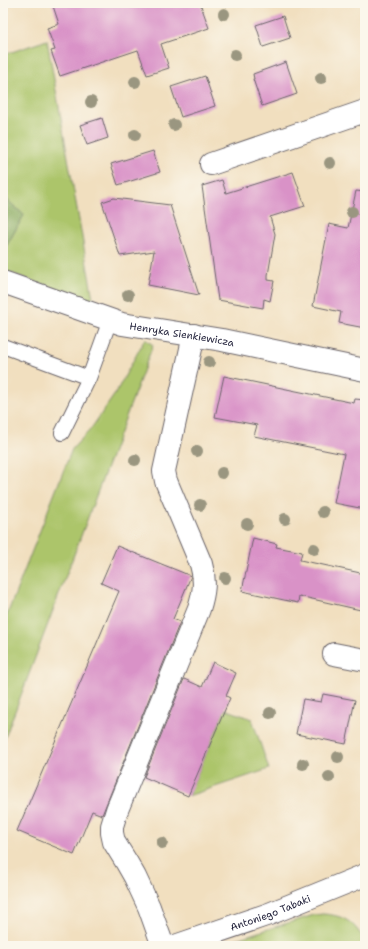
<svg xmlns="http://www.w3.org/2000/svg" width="368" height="949" font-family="'Shantell Sans',sans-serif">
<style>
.green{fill:#acc56b;stroke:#677453}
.forest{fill:#89aa5f;stroke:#56664d}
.building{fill:#d992c7}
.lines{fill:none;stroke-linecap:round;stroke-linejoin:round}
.service-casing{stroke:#6a6469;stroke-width:16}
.minor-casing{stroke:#6a6469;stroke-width:24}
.tertiary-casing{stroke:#6a6469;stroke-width:24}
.service{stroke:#fff;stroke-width:14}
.minor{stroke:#fff;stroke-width:22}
.tertiary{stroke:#fff;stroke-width:22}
.tree{fill:#9a9680}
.labels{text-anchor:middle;stroke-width:3.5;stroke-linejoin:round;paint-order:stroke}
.street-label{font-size:10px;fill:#22223b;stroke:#fbf7ec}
</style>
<rect width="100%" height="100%" fill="#fbf7ec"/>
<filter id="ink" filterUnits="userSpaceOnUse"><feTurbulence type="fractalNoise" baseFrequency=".025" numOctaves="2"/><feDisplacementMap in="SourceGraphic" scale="8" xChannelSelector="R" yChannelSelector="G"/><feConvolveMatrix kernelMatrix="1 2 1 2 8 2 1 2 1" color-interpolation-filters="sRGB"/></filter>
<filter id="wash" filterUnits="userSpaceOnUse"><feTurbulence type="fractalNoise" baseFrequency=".012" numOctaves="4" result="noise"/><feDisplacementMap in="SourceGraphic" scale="16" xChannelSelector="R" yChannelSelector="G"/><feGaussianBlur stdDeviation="0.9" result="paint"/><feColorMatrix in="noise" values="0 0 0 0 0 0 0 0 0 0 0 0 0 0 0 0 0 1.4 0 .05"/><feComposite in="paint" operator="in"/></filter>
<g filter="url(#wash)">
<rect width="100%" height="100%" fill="#f1dfbf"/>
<path class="green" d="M47 40 94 304 3 270V252L24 215 3 196V55Z
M145 339 153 345 3 743V625L72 449 90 430 115 394Z
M225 709 252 719 269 769 188 796Z
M323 914C339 915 350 919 359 932 362 936 365 940 365 946H213L314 915Z"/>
<path class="forest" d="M3 196 24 215 3 252Z"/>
<g id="blocks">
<path class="building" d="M52 3H200L209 28 161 44 169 68 147 75 138 50 60 76 51 51 55 50 47 28 59 24Z
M283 16 290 38 263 47 256 25Z
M286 62 297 94 262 106 253 79H254L253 74Z
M205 76 215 106 181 117 171 87Z
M102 118 108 138 87 145 80 125Z
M153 151 160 172 118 185 111 164Z
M293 172 305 206 270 217 275 234 268 275V280L274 281 270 301 264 299 263 308 218 300 202 186 222 180 226 193Z
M356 191 365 192V328L339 323 341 312 313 306 329 224 348 228Z
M114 198 170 205 199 295 148 285 154 251 120 256 102 202Z
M224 376 354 403 355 399 365 400V509L334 503 344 454 254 436 257 425 215 417Z
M253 538 277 544 276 547 302 552 300 560 365 574V611L299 596 298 603 242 591Z
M117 546 191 576 173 619 180 622 102 815 92 811 74 855 17 831 119 591 101 583Z
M213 662 236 673 226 696 230 698 188 796 144 777 184 679 202 687Z
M323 694 355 700 346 744 296 734 303 699 321 702Z"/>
</g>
</g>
<g filter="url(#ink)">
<use href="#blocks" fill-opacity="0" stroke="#6a6469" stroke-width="1"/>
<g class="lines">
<defs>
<path id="service" d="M3 346 89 378
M62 433 89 378 110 320"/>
<g id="minor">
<path d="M211 164 365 111"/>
<path id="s1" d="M3 282 122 324 222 340 365 370"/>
<path d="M334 654 365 660"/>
<path d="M163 946 149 907 135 877 127 863 114 842 112 833V826L117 810 199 609C204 593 206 581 201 564L166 481 164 471 194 335"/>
</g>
<g id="tertiary">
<path id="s2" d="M175 946 269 914 365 875"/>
</g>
</defs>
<use href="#service" class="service-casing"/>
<use href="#minor" class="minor-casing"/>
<use href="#tertiary" class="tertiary-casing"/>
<use href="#service" class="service"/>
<use href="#minor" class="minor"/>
<use href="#tertiary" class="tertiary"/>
</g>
<g class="tree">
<circle cx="224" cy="14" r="6"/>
<circle cx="235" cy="55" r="6"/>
<circle cx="321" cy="78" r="6"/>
<circle cx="135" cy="82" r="6"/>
<circle cx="91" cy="102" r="6"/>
<circle cx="174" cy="125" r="6"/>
<circle cx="135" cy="135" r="6"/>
<circle cx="330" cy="163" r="6"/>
<circle cx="352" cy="212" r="6"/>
<circle cx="128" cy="295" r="6"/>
<circle cx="209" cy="362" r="6"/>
<circle cx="197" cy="451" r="6"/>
<circle cx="135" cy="460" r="6"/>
<circle cx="222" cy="473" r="6"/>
<circle cx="200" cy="505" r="6"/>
<circle cx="323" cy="512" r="6"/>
<circle cx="285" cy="519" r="6"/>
<circle cx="247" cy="524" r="6"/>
<circle cx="314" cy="549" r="6"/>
<circle cx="225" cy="578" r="6"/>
<circle cx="270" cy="713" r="6"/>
<circle cx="338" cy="757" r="6"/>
<circle cx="303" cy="764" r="6"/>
<circle cx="329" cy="777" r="6"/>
<circle cx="162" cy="843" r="6"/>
</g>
</g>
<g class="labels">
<g class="street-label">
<text dy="4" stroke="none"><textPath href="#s1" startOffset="187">Henryka Sienkiewicza</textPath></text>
<text dy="4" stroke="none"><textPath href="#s2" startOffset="101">Antoniego Tabaki</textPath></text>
</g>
</g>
<rect width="368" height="949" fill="none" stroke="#fbf7ec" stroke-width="16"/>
</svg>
